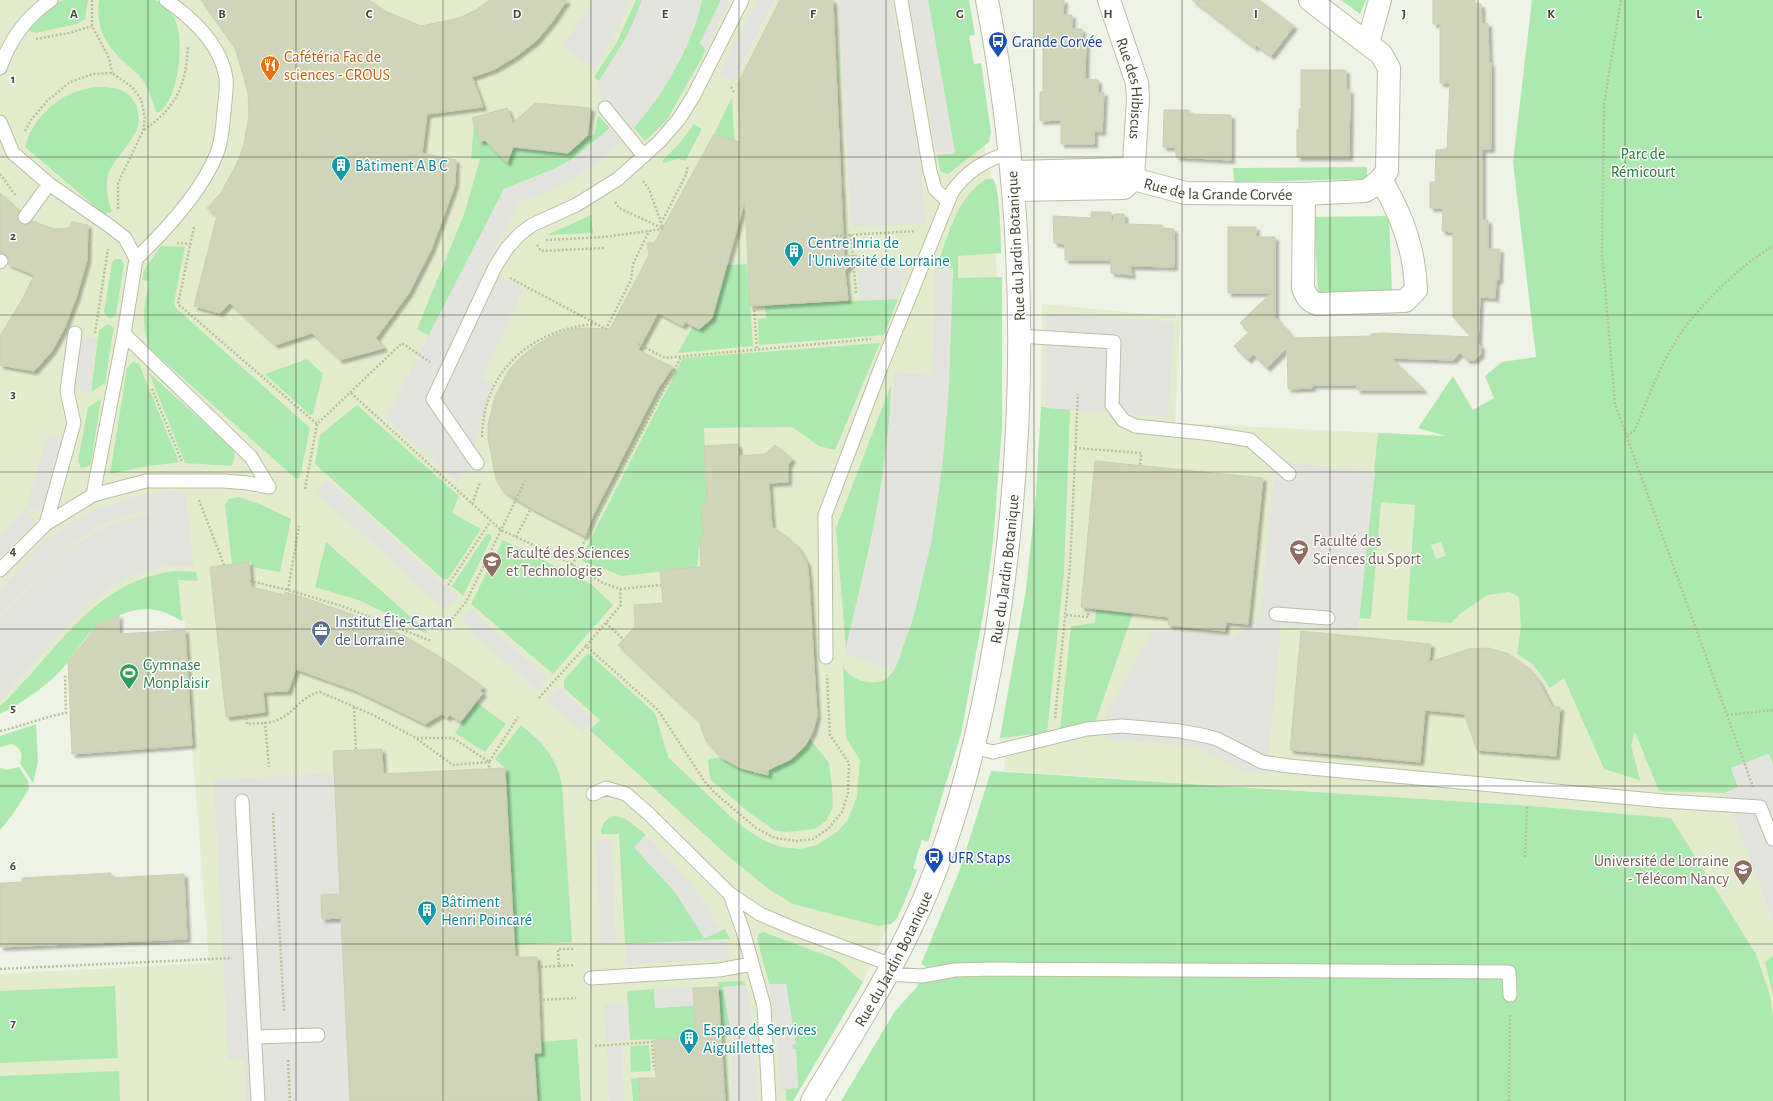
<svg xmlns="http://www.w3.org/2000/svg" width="1773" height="1101" font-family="'Alegreya Sans',sans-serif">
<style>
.education{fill:#e3edce}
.green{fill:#abe9ae;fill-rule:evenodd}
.parking{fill:#e2e4dd}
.building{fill:#d0d5ba;stroke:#c9d0ad;filter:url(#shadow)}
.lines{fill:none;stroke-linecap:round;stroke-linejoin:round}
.service-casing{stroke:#b8bfa7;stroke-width:15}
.minor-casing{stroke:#b8bfa7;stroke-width:24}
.path{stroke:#b7c197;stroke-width:2.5;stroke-dasharray:2 2;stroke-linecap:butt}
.service{stroke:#fff;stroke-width:13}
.minor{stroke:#fff;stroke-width:22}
.grid{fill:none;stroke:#424634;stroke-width:1;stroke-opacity:0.55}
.labels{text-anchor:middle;stroke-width:3;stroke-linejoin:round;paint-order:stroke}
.transit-label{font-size:16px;fill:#164399;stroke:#fff;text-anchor:start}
.food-label{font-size:16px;fill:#c56008;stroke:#fff;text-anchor:start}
.street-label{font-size:16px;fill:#424634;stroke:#fff}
.park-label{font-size:16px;fill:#257a37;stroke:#fff}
.culture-label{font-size:16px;fill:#0d838f;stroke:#fff;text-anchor:start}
.education-label{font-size:16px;fill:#785e54;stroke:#fff;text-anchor:start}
.service-label{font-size:16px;fill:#4e5e75;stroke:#fff;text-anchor:start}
.leisure-label{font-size:16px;fill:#27864d;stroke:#fff;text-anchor:start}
.grid-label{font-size:13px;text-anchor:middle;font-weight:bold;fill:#424634;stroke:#fff;stroke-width:3;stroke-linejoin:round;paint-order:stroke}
</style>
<defs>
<filter id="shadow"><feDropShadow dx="3.5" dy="3.5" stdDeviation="1" flood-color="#0004"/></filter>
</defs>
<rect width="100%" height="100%" fill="#eff3e5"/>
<path class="education" d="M0 0H959L983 140 994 189 999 356 893 915 863 982 793 1101H0V974L209 963 192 745 185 622 162 610 149 608 127 611 97 626 68 663 51 680 17 705 0 714Z
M1042 304 1181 317 1175 423 1547 441 1773 724V1016L1770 995 1671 818 1531 806 1004 771 1006 742H999L1026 590 1036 495 1041 407Z"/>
<path class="green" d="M64 0H88L85 19 77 24 35 33 24 29 53 4Z
M99 0H155C164 4 172 12 176 22 184 43 179 98 159 112H156C152 100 149 88 141 78 137 72 130 68 125 63 106 45 95 27 99 0Z
M636 0H642C633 30 615 55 599 81L594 77 616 44Z
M702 0H721L700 43 706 50 667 120 645 141 634 128C665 91 691 48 702 0Z
M928 0H969L975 35 969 36 974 64 981 63 991 132 989 142 948 174 941 172 937 155 955 153Z
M1341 0H1366L1360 14Z
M1532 0H1773V764L1768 754 1731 768 1738 787 1725 793 1659 791 1635 732 1631 745 1640 780 1604 769 1564 678 1550 688 1533 664 1517 654 1521 627 1519 597 1510 592 1488 595 1461 613 1451 623 1407 620 1415 505 1381 502 1371 619 1359 618 1378 433 1446 436 1418 428 1453 376 1473 410 1494 398 1485 376 1502 362 1536 357 1513 162ZM1441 542 1446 556 1436 559 1431 545Z
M104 87C110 88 118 88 123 91 138 99 143 118 135 133 128 147 115 158 109 172 104 184 108 200 112 212L104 214 25 147C32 119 58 94 86 89 92 87 98 87 104 87Z
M732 97 739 226 721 227 716 135 714 134Z
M598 115 610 128 574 158 556 168 504 189 429 336 417 329 465 212 480 159H471L474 123 480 141 485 140 507 162 513 147 568 153 587 136 594 135Z
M694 124 702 129 685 161 678 159 663 163V160L679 144Z
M1367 167V179L1234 182 1233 168Z
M986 179H993C1000 187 1001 240 1001 253L958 256V278L1002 277V427L993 542 984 610 961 734 928 842 922 840 913 868 917 870 904 903 897 918 891 924 878 926 793 904 770 890 728 856 590 730 600 720 564 688V680L588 653 655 713 668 757 730 816 747 830 765 841 781 847 800 849 817 845 837 832 847 821 857 797 860 760 846 738 843 667C850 677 858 681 870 682 894 686 899 658 905 641 914 618 919 595 924 571 947 472 949 370 953 268L937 269V265C950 233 955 200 986 179Z
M591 215 593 233 547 235Z
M1389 216 1392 292 1318 294 1314 217Z
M161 246 185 247 174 302 176 308 310 428 300 477 298 479 295 478 149 348C141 319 144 310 149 281L142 280 144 270Z
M115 259H121L124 265 116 314 112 318H108L104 312 112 263Z
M747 264 753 346 678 353 693 326 699 329C713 322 717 311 716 296L719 295 717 266Z
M898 299 884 335 759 345 758 319 766 318 765 305Z
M108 324 114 328 113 332 105 383 91 392 99 330Z
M880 343 835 450 819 446 792 427 704 428 707 500 701 506 703 536C698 543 699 558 697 567L622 576 580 560 683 358Z
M307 359 323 374 313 414 310 415 265 374Z
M133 362 139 364 179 462 137 468 110 474 127 368Z
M149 373 231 447 235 455 232 466 185 463Z
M891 385C889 474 866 561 846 648L836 528Z
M101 399 91 463 90 466 81 468 78 461 88 407Z
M357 405 459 496 452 513 481 529 448 579H443L315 464 320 435Z
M1041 407 1070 409 1064 573 1047 733 1000 738 1026 590 1036 495Z
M239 497 262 505 291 519 280 572 252 567 251 562 232 564 225 505 229 499Z
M489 534 492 537 463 596 452 586 486 535Z
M503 540 591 584 613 605 553 674 471 604Z
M326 542 429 633 423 632 361 601 315 587Z
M175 571 196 572 198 581 178 580 182 621C156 605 140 606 113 618 108 621 101 623 97 626 79 642 69 665 51 680 36 693 18 705 0 714V706C11 697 20 685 30 675 73 627 106 580 175 571Z
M1096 609 1133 613 1095 723 1060 730 1071 626 1095 623Z
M476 702 506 724 485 752 455 733Z
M36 724 38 762 33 783 20 763C24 754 20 747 11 744L0 747V736Z
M521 725C543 743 555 755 562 784L572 942 514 945 505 768 495 759Z
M810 739 829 763 832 787 833 807 826 821 815 829 786 832 774 830 747 811 710 779 708 760C712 759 718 757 721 758 735 761 738 769 754 770V774L768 773V768C786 766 800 754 810 739Z
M19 767 28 781 29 789 13 814 0 830V768L7 770Z
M991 771 1531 806 1671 818 1756 954 1770 995 1773 1016V1101H841L895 1011 917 987 927 967 921 964 959 872Z
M615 816 626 819 646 835 634 847 675 892 705 938 725 929 730 939 625 944 619 834H601C601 824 606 818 615 816Z
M763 932 836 959 863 982 793 1101 786 1100V1089L798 1087 796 1050H793L792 1045 795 1044 786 984H769L757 938 759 934Z
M1773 956V995L1765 962Z
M742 981 746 985 723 987 732 1037 630 1040 627 991 654 989 655 1008 719 1004 718 982Z
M115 986 118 1058 0 1063V991Z
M577 1039 581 1101H537L534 1053 541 1052V1042Z
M649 1045 651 1071 631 1072 630 1046Z
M119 1071 120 1101H0V1076Z
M639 1078 640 1101H633L631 1079Z"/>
<path class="parking" d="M592 0H629L621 23 595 69 562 47 583 17Z
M642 0H702L696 23 676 67 659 96 634 128 600 95 599 81 626 39Z
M721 0H730L706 50 700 43Z
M757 0H774L733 82 719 75Z
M839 0H891L919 157 926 224 851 226Z
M909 0H928L955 153 937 155Z
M610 128 621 141 607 155 576 177 560 186 520 202 484 269 524 289 481 378 494 384 487 400 467 471 457 482 386 418 504 189 556 168 574 158Z
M910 260 898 299 860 300 857 263Z
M953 268 949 389 943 459 932 540 912 622 894 670 845 653 873 533 883 473 895 373 932 375 935 304V269Z
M1046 313 1174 322 1168 417 1046 408Z
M81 336 97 339 90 392 74 390Z
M48 434 64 439 43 512 26 508Z
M1276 462 1375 472 1358 631 1281 625 1267 774 1245 772 1197 748 1179 745 1106 739V715L1154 628 1234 636 1259 618Z
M327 479 458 597 446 610 316 492Z
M171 491 185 492 194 566H167L144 572 129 577 101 594 88 604 0 701V619L60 554 97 531 121 520 151 513 148 494Z
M146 494 148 510 120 517 95 529 59 553 0 616V590L45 541 68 525 95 510 126 499Z
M25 509 37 521 0 558V535Z
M472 610 548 679 537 691 461 621Z
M559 687 594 720 583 732 548 699Z
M1769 754 1773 764V920L1725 793 1738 787 1731 768Z
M333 773 351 1101H246L244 1059H228L214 780Z
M646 835 689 880 721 931 704 938 675 892 634 847Z
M611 839 616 942 601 943 596 840Z
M727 940 728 959 626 965 625 944Z
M769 984H786L796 1044 792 1045 793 1049H796L798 1088 780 1090 778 1046Z
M746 985 754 1032 757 1101H732V1037L723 987Z
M693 987 694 1005 655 1008 654 989Z
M628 1003 630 1040 606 1042 604 1004Z
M622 1046 624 1101H609L607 1047Z"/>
<path class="building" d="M201 0H369L385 11 421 26 459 18 476 10 490 0H567L552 22 536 41 515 57 495 69 472 77 483 107 427 114 422 153 456 160 455 185 431 250 409 293 376 338 384 348 340 360 312 333 275 345 230 303 220 313 194 306 217 216 207 208 221 193 238 161 244 144 249 116 248 92 235 48Z
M780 0H833L844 256 857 255 845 271 848 300 750 306 745 200 712 318 699 329 685 322 683 326 658 313 638 350 673 367 658 388 593 515 585 536 531 508 503 491 496 479 488 439V425L495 396 509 370 522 356 536 345 550 337 572 329 584 328 610 329 649 255 647 243 655 242 714 134 740 142 738 83Z
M1036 0H1064L1063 15H1072V29H1082V41H1086L1085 79 1098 80V93L1104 92 1102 132 1094 131V144H1061V120L1040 121V92H1043V41H1036Z
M1192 0H1259L1294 26 1271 56 1256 45 1255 48Z
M1433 0H1475V4H1481L1482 24 1488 23 1489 63H1491V149H1482V220H1488V249H1500L1499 280 1496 281 1495 298 1480 297 1478 344 1474 340 1481 346V354L1475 360H1467L1460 353 1453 360 1391 358 1424 390H1357V385H1312V388L1288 389 1287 348 1267 368 1253 354 1248 360 1234 346 1249 332 1240 323 1271 293H1228V227H1256V237H1275V317L1294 338 1371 336V334L1383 333 1472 337 1453 317V232L1442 231 1443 208H1430V182H1435L1436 150 1447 149 1450 83H1440V24H1433Z
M1301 70H1346V90H1350L1349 157H1297V129H1299V109H1301Z
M535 103 591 108 587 136 568 153 513 147 507 163 485 140 480 142 472 118 507 108 513 123Z
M1164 110H1189V114L1231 115V160L1176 157V147H1163Z
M0 193 19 211 18 220 24 225 29 224 32 221 54 229 69 228 72 222 88 225 87 260 77 295 65 327 52 351 34 371 0 365V336L23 298 34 275 8 264 7 256 0 253Z
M1091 212H1111V224H1113L1114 214H1124L1125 224 1162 225V228L1174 229V267L1130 266 1132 275 1111 273V260H1065V244L1054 243 1053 216 1091 218Z
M738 444 739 456 765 454 775 445 792 459 788 465V482L769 483 772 527 783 534 797 546 807 563 809 580 817 716 813 731 805 746 791 759 768 770V775L740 768 722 758 706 741 699 721 618 645 635 627 634 605 663 603 660 570 701 567 700 541 703 536 701 506 707 500 704 446Z
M1095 461 1263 478 1248 624 1226 622 1225 631 1168 625 1169 617 1081 607Z
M249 562 251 587 285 595V592L305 598 377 623 408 638 448 662 483 687 480 691 483 693 460 722 450 715 447 718 442 714 425 724 357 691 296 669 288 691 263 692 265 712 226 717 210 567Z
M119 615V634L185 630 192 745 72 754 68 662 97 626Z
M1301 631 1431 644 1429 662 1469 649 1489 648 1509 654 1528 668 1538 680 1552 707H1560L1556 756 1477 750 1464 714 1425 710 1420 762 1290 750Z
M382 749 383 774 505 768 515 957H537L541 1053H534L537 1101H350L341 918 322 919 321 895 340 894 333 751Z
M111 873V878L184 874 187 939 0 947V883L22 882V878Z
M718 987 725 1101H640L639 1078H656L654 1040 696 1037 693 988Z"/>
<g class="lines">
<defs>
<path id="service" d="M901 0 930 171 935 189 948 202
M0 68C10 39 26 17 51 0
M605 108 644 156
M0 122 13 153 49 184 111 227 125 238 136 259 124 334 93 495
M25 217 49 184
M136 259C165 231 202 192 217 153 222 140 223 125 224 111 225 101 227 88 226 78 221 45 192 18 166 0
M0 262 1 261
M124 334 251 457 269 487
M1019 336 1114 342 1112 405 1123 420 1135 426 1213 434 1250 440 1289 474
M477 463 433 399 495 267 507 248 520 234 532 225 576 205 618 179 660 141 679 119 694 95 742 0
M46 524 74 423 67 391 75 333
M0 570 46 524 93 495 146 481H224L248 483 269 487
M1276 614 1328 618
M826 657 825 515 881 367 952 192C966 172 986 159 1010 153
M973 747 993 752 1087 729 1122 726 1180 731 1206 736 1217 739 1262 762 1289 766 1664 801 1760 807 1773 839
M593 794 606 788 626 794 650 815 730 894 760 914 795 929 892 965
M242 801 258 1101
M730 894 743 931 764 1006 769 1101
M887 974 922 976 955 970 993 969 1509 972 1510 995
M591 978 719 970 752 964
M255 1037 318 1035"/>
<g id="minor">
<path id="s1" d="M1109 0 1137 83 1138 99 1133 179"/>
<path d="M1368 43 1380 0"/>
<path id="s2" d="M1012 172 1124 169 1133 179 1186 193 1304 194 1365 191C1375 186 1381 181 1387 171L1389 68 1381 54 1310 0"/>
<path d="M1014 190 1124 188 1133 179"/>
<path d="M1304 194 1303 288C1306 296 1309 301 1317 304L1405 301 1416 290C1415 252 1401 213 1381 180"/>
<path id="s3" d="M812 1101C847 1042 885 984 914 921 956 832 980 732 996 635 1029 424 1027 209 987 0"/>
</g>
</defs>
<use href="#service" class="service-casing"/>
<use href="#minor" class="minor-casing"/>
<path class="path" d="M92 0V26L109 58 112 73
M1621 0 1604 104 1602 253 1615 404 1753 787
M36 39 69 33 92 26
M731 87 734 92
M144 130C177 107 186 85 188 46
M25 131 31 120 47 101 70 82 93 74 112 73 132 87 141 99 145 118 143 131 118 183V209
M0 174 16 196
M643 181 649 189 663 228
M615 202 619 208 662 228
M661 223 686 175 688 165
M194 227 178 304 317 424
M851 235 856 293
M832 236 916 231
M546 240 604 237 663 229
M177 243 190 244
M537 245 541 251 604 248
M510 278 606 329 631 280 633 264 649 231
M754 306 757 350
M95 333 108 249
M638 344 665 358 871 339
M152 389 182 462
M351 393 501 530 555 555 603 583 620 589 621 605 586 646
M1627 436 1634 431C1647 402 1658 370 1675 342 1697 307 1738 267 1773 246
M482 437C483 370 533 328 597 324
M1075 448 1141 453 1140 465
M305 489 317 424 402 343 430 362
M199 500 224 565
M472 504 480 482
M516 537 531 508
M572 565 681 357
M250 581 288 590 342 606 431 641
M448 585 490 522
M620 589 661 585
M288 590 299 526
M1066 615 1088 617 1089 608
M452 619 466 602 525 481
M606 623 623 639
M539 698 586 646 658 710 705 782 715 793 756 828 775 838 797 841 813 839 828 829 842 812 848 793 849 763 830 735 827 675
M354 707 356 750
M246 714 247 724C256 723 267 724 275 721 293 715 302 695 320 692L371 714 416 738H453L489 762 518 717
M1727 715 1773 710
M1055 718 1070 566 1078 394
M265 722 269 767
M0 731C23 726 43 717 66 713L65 674
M417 739 453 765 489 762V769
M273 813 284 1011
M1525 857 1527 807
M559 966 575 965
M537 967 559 966 558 949H575
M0 969 232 958
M539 1000 576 998
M595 1046 652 1042 654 1070
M288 1060 290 1101
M1509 1101 1510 1014"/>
<use href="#service" class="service"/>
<use href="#minor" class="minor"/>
</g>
<path class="grid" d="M148 0V1101M296 0V1101M443 0V1101M591 0V1101M739 0V1101M886 0V1101M1034 0V1101M1182 0V1101M1330 0V1101M1478 0V1101M1625 0V1101M0 157H1773M0 315H1773M0 472H1773M0 629H1773M0 786H1773M0 944H1773"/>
<defs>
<symbol id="bus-pin" viewBox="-11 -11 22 30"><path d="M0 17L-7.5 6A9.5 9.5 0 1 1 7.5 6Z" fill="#1a4fb4" stroke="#fff"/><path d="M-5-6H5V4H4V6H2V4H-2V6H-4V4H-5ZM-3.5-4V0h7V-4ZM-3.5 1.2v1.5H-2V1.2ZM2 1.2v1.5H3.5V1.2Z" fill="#fff"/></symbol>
<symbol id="restaurant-pin" viewBox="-11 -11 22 30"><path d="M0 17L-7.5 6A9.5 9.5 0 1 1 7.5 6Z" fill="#e8710a" stroke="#fff"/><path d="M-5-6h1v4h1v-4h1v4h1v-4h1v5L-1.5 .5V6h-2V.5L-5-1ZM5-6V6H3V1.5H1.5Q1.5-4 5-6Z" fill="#fff"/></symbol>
<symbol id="building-pin" viewBox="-11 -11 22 30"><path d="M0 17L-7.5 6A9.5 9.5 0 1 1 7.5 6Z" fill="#0f9aa8" stroke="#fff"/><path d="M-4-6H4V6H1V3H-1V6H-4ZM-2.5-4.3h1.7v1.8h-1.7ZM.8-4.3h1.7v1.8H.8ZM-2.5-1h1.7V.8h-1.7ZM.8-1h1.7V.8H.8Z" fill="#fff"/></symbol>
<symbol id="university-pin" viewBox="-11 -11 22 30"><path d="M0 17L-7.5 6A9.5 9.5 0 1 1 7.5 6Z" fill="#8d6e63" stroke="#fff"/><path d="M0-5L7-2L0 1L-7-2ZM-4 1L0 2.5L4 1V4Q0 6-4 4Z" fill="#fff"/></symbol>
<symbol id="office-pin" viewBox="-11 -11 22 30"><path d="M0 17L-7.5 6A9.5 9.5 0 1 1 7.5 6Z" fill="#5c6f8a" stroke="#fff"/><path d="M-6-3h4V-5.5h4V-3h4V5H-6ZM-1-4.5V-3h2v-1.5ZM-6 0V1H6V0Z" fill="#fff"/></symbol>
<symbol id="stadium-pin" viewBox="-11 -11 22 30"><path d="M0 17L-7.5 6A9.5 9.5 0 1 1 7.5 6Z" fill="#2e9e5b" stroke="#fff"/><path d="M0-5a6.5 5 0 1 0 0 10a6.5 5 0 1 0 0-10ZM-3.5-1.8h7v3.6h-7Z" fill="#fff"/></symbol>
</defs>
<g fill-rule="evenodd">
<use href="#bus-pin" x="987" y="30" width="22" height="30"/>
<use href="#restaurant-pin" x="259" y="54" width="22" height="30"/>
<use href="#building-pin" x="330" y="154" width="22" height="30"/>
<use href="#building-pin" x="783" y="240" width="22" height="30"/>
<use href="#university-pin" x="1288" y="538" width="22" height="30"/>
<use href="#university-pin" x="481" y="550" width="22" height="30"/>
<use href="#office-pin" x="310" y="619" width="22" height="30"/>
<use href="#stadium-pin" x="118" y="662" width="22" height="30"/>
<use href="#bus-pin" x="923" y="846" width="22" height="30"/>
<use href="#university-pin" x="1732" y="858" width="22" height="30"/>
<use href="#building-pin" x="416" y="899" width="22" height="30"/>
<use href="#building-pin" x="678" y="1027" width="22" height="30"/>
</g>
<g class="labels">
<g class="transit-label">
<text x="1012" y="47">Grande Corvée</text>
<text x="948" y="863">UFR Staps</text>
</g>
<g class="food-label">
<text x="284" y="62">Cafétéria Fac de<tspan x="284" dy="18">sciences - CROUS</tspan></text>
</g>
<g class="street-label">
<text dy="6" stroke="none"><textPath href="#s1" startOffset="92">Rue des Hibiscus</textPath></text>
<text dy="6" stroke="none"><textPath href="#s2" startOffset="212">Rue de la Grande Corvée</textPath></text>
<text transform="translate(1015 246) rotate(-93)" y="6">Rue du Jardin Botanique</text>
<text dy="6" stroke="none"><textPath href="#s3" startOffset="572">Rue du Jardin Botanique</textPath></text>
<text dy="6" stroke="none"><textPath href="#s3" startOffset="164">Rue du Jardin Botanique</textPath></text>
</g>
<g class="park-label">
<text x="1643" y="159">Parc de<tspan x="1643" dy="18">Rémicourt</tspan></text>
</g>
<g class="culture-label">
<text x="355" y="171">Bâtiment A B C</text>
<text x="808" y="248">Centre Inria de<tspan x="808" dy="18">l'Université de Lorraine</tspan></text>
<text x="441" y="907">Bâtiment<tspan x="441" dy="18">Henri Poincaré</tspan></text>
<text x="703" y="1035">Espace de Services<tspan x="703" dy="18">Aiguillettes</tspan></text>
</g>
<g class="education-label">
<text x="1313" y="546">Faculté des<tspan x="1313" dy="18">Sciences du Sport</tspan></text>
<text x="506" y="558">Faculté des Sciences<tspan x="506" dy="18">et Technologies</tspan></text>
<text x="1729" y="866" text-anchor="end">Université de Lorraine<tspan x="1729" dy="18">- Télécom Nancy</tspan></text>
</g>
<g class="service-label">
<text x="335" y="627">Institut Élie-Cartan<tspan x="335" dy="18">de Lorraine</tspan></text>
</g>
<g class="leisure-label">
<text x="143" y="670">Gymnase<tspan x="143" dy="18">Monplaisir</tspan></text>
</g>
</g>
<g class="grid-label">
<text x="74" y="18">A</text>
<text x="222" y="18">B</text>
<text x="369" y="18">C</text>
<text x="517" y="18">D</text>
<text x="665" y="18">E</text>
<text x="813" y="18">F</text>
<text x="960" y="18">G</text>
<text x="1108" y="18">H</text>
<text x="1256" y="18">I</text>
<text x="1404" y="18">J</text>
<text x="1551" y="18">K</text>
<text x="1699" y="18">L</text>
<text x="13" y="83">1</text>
<text x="13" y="240">2</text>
<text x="13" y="398">3</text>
<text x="13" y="555">4</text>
<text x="13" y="712">5</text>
<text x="13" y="870">6</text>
<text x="13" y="1027">7</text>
</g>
</svg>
